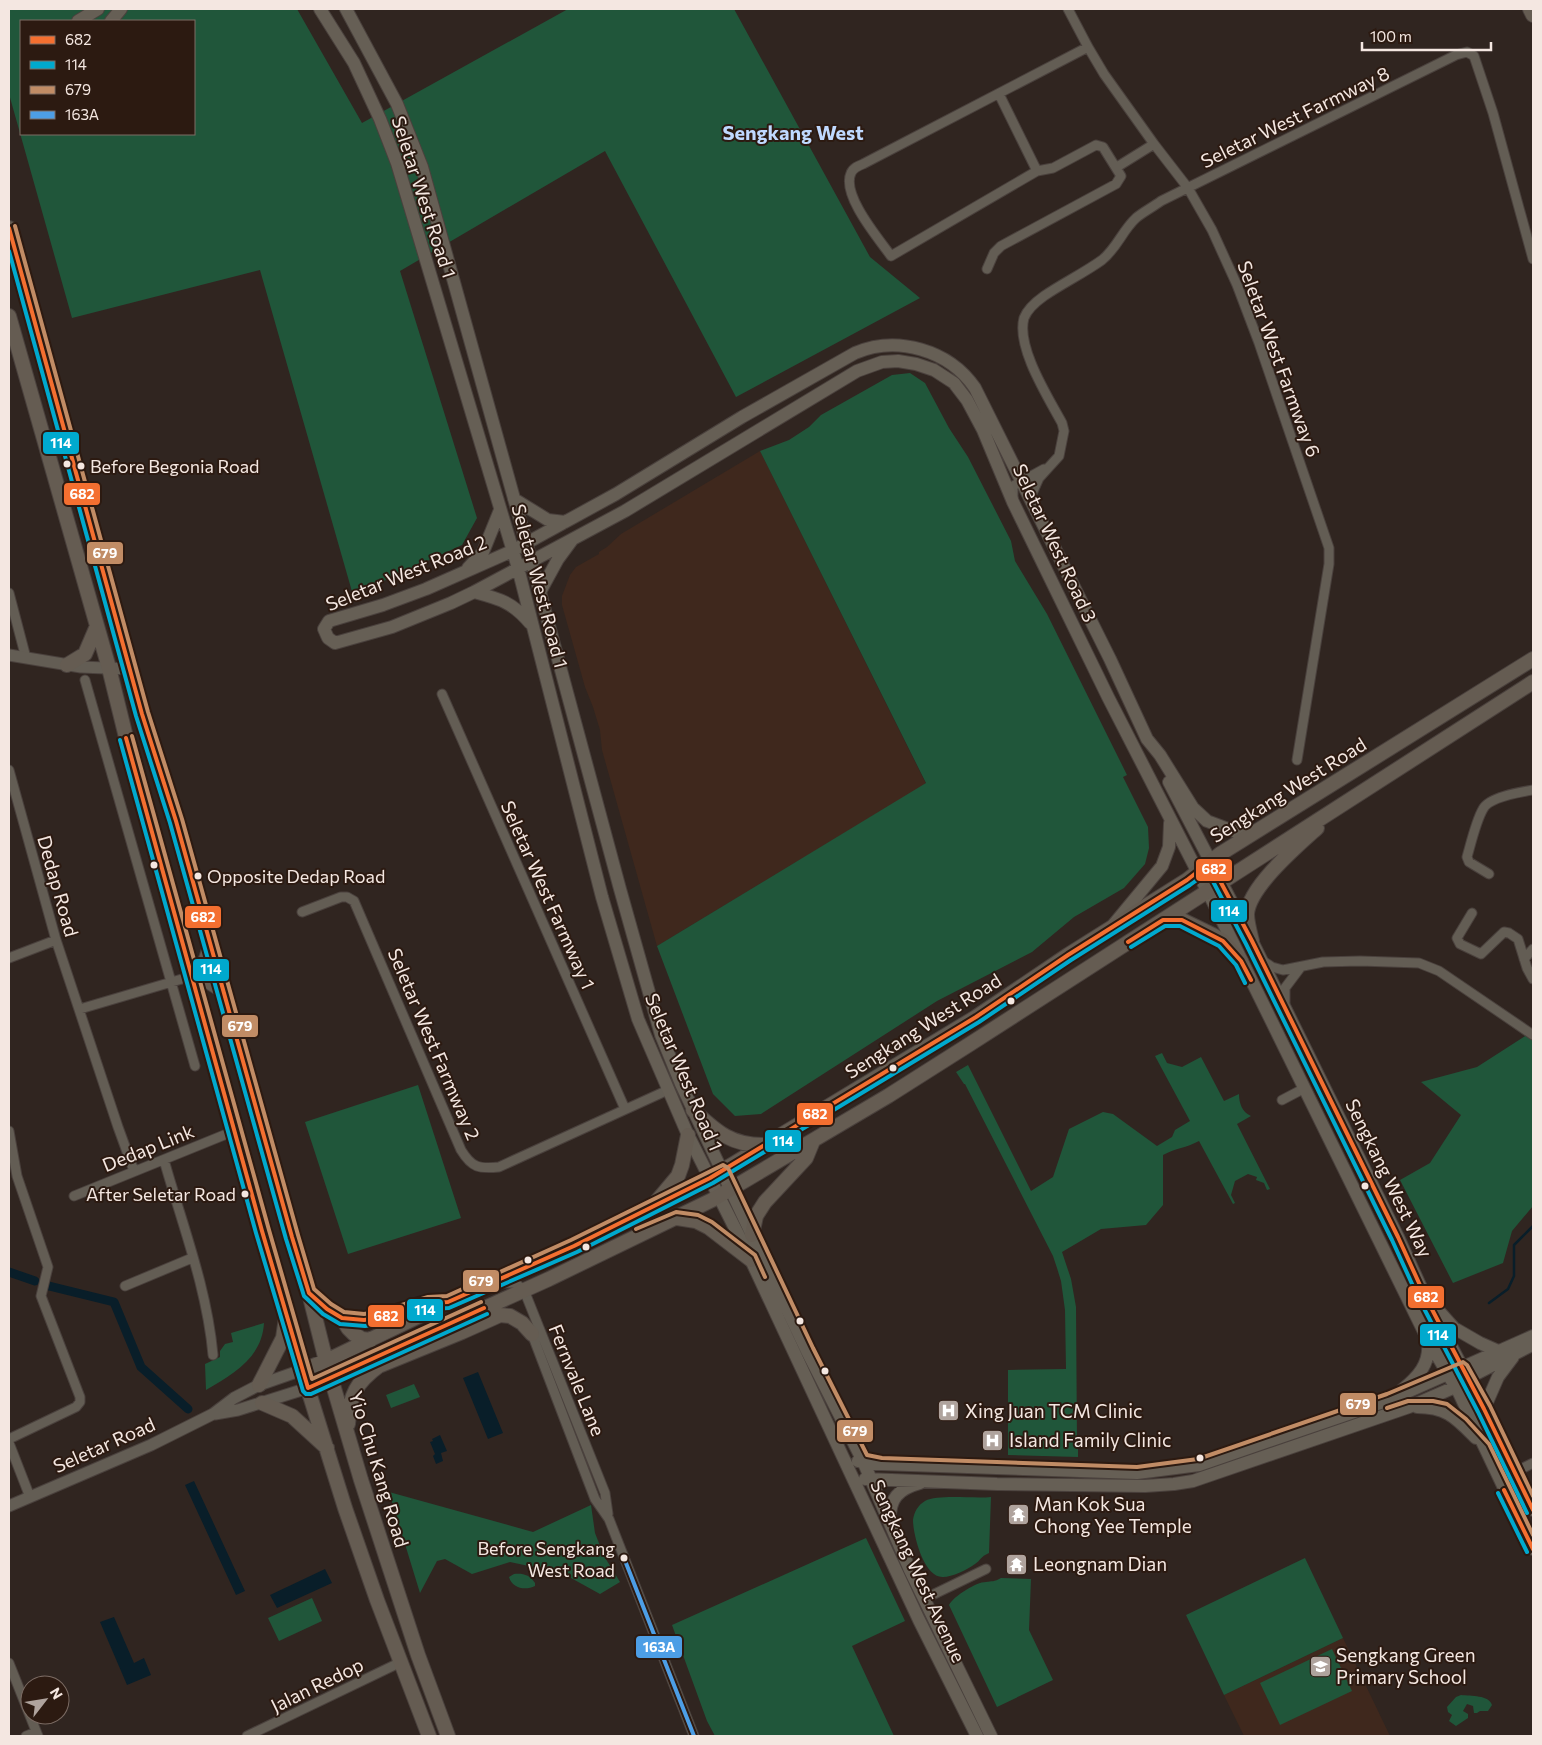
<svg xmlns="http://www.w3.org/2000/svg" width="1542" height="1745" font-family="Commissioner,sans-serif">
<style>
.built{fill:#3f281d}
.green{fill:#20563a;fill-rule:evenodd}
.water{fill:#091e29}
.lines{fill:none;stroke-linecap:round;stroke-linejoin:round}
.stream{stroke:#091e29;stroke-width:2.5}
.canal{stroke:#091e29;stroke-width:9}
.minor-casing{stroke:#4a413d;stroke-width:11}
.tertiary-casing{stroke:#4a413d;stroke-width:13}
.secondary-casing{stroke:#4a413d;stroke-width:14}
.primary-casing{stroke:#4a413d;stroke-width:16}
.minor{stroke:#635d54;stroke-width:9}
.tertiary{stroke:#635d54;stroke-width:11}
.secondary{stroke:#665f55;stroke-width:12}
.primary{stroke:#655c52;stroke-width:14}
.bus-1-casing{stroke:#2c1a11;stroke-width:8}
.bus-2-casing{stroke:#2c1a11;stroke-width:8}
.bus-3-casing{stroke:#2c1a11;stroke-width:8}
.bus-4-casing{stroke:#2c1a11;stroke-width:8}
.bus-1{stroke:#f46f30;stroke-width:4}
.bus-2{stroke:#00a9ce;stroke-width:4}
.bus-3{stroke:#c18c65;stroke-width:4}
.bus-4{stroke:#4d9ee5;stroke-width:4}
.bus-dot{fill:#f4e7e1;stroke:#2c1a11;stroke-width:2}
.labels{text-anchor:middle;stroke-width:4;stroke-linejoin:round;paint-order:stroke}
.bus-label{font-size:18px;fill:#f4e7e1;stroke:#2c1a11;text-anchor:start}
.street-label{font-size:19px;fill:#f4e7e1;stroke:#2c1a11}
.poi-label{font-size:19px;fill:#f4e7e1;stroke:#2c1a11;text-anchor:start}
.neighbourhood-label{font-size:20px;font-weight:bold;fill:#bfd9ff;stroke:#2c1a11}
.line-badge{stroke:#2c1a11;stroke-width:2}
.badge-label{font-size:14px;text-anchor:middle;font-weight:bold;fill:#fff}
</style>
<rect width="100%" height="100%" fill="#302520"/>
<path class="built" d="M760 451 926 784 657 946 602 750 600 730 593 707 585 687 562 605V596L570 575 576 567 599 554V552L607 547 621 534Z
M1343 1638 1390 1736H1244L1224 1695Z"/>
<path class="green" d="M9 9H297L362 123 568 9H734L870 257 920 298 736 397 605 151 400 271 477 518 462 545 353 595 260 270 72 318 9 94ZM21 21H194V134H21Z
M910 373 925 383 949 428 968 457 1011 541 1015 561 1047 614 1127 775 1123 777 1148 827 1149 848 1145 864 1124 888 1074 917 1032 952 937 1001 761 1114 735 1116 713 1094 657 946 926 783 760 451 789 440 809 427 821 415 892 375Z
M1533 1031V1206L1512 1231 1503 1263 1453 1283 1400 1180 1430 1163 1461 1115 1421 1082 1477 1067Z
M1162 1053 1167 1063 1182 1067 1201 1057 1224 1101 1239 1094C1239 1103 1242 1112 1251 1116L1237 1124 1270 1189 1267 1190 1264 1183 1256 1180 1257 1177 1248 1174 1235 1181 1231 1195 1235 1203 1233 1204 1199 1141C1186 1148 1176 1148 1163 1155V1205L1146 1225 1101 1229 1062 1252 1071 1279 1076 1307 1077 1443 1078 1444V1457L1008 1455V1370L1066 1369 1065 1310 1061 1281 1057 1268 1053 1256 965 1084H964L956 1072 968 1065 1031 1191 1053 1177 1069 1129 1103 1112 1113 1114 1157 1146 1172 1137 1175 1130 1190 1121 1155 1056Z
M418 1085 461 1218 348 1254 305 1122Z
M264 1323C262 1358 233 1374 206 1390L205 1364 220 1357V1351L225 1344 233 1342 231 1333Z
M414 1384 420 1397 391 1408 386 1395Z
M389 1492 533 1532 591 1505 595 1533 604 1556 620 1582 600 1594 562 1573 510 1562 472 1574 445 1559 437 1561 420 1593Z
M991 1497 989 1553C980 1557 981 1560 975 1564 967 1570 952 1577 943 1577 924 1578 913 1535 913 1520 914 1512 918 1505 925 1501 938 1494 974 1499 991 1497Z
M866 1538 905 1621 852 1646 894 1736H715L707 1721 672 1625Z
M1305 1558 1343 1638 1224 1695 1186 1615Z
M514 1574C523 1573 530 1575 535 1583V1586C525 1591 512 1588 509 1577Z
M1001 1578 1031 1579 1029 1630 1053 1680 997 1707 949 1605C954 1596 976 1582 986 1582 992 1581 994 1582 1001 1578Z
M312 1598 322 1621 279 1641 268 1618Z
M1332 1649 1352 1691 1280 1725 1260 1683Z
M1461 1695C1471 1696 1489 1695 1492 1705L1488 1711H1480L1477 1713H1474L1473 1706 1467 1704 1463 1711 1468 1714V1718L1456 1726 1449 1721 1452 1715 1448 1712 1447 1707 1456 1697Z"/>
<path class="water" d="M478 1372 503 1433 488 1439 463 1378Z
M440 1435 447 1451 441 1453 443 1461 436 1464 433 1456 435 1454 430 1442 433 1441 432 1439Z
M194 1481 245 1591 236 1595 185 1485Z
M325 1569 332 1583 277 1608 270 1595Z
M114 1617 134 1663 144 1658 151 1675 127 1685 100 1622Z"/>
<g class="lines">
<path class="stream" d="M1489 1303 1508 1289 1514 1276V1245L1533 1226"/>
<path class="canal" d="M9 1272 35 1281
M49 1286 114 1302 141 1367 188 1409"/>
<defs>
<path id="minor" d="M1068 9 1088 47 1104 74 1154 144 1188 188 1212 230 1237 285 1259 343 1329 548V564L1297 760
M999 94 1037 171
M1117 167 1154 144
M987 269 994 253 1001 246 1116 184 1121 176 1103 147 1096 145 1053 168 1037 171 891 256C879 239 841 195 851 173 853 168 858 166 863 164L1088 47
M1013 498V486L1044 469
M1030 498 1039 478 1059 456 1064 431 1062 423C1048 397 1016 347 1024 318 1027 310 1037 301 1044 296 1063 283 1084 273 1102 260 1117 248 1122 231 1136 218 1143 212 1153 207 1161 201L1456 55 1467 52 1474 56 1493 113 1533 259
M9 593 26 658
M85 680 195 1066
M442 694 625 1109
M9 770 56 940 118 1127 134 1171
M1489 874 1469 862 1467 857C1471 843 1476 821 1483 809 1489 797 1521 792 1533 790
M302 912 341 897H347L354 901 461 1150C472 1168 479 1169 499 1167L668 1090
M1472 913 1457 938 1460 944 1481 954 1504 932 1509 933 1518 939 1527 968 1533 979
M9 958 56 940
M1524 959 1533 949
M1263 961 1272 967 1283 970 1323 962 1360 961 1419 963 1439 971 1533 1035
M1285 1002V988L1300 968
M80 1009 192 976
M1282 1100 1303 1089
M9 1131 17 1176 48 1267 41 1296 80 1397V1402L76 1407 9 1439
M164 1160C182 1224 207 1288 213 1355
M74 1196 234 1131
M499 1283H515L524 1290 605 1493 608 1514
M125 1286 192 1258
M532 1334 595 1499 609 1519 694 1736
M9 1443 30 1497
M1515 1472 1533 1463
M924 1599 986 1569
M9 1663 38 1736
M26 1736 36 1732
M247 1736 401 1662"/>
<path id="tertiary" d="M9 655 81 667 130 669
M215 1414 238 1410 308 1388
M9 1506 151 1445 213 1414 234 1398 259 1385 302 1370"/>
<path id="secondary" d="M320 9 354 63 380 119 397 163 518 568 602 897 638 1019 688 1135 751 1260 919 1620 977 1736
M346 9 397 104 422 167 540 592 620 889 661 1035 681 1084 752 1235 807 1351 863 1461 910 1570 991 1736
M78 21 98 9
M111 21 121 9
M514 499 548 520 565 522
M468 568 483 552 500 510
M474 592C500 599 512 602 530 623
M540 592 558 559 572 540
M1169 782 1252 941 1398 1237 1424 1294 1484 1409 1533 1510
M1253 833H1239L1207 821 1193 808 1160 755 1147 739 1110 659 975 388C949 350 897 335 855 353L742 417 616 494 512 551 426 589 383 605 329 621 324 629 328 638 335 643 392 627 451 603 474 592 625 511 857 371 882 362 898 361 916 364 934 370 954 383 967 400 983 430 1013 502 1108 697 1213 902 1428 1340 1459 1393 1533 1549
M1114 924 1162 866 1169 847 1170 823
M1437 1309 1454 1328 1480 1343 1498 1351
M1402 1390C1418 1377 1430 1364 1428 1343
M1417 1407C1447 1407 1456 1418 1476 1438
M1484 1409 1498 1377 1513 1357
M858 1461 881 1464 1137 1473 1199 1465 1389 1400 1533 1336
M865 1479 997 1484 1145 1486 1174 1484 1193 1481 1409 1407 1455 1387 1468 1378 1530 1346
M890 1521C889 1499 898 1489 920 1483"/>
<path id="primary" d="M1530 9 1533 15
M9 228 142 714 176 821 225 992 271 1164 309 1293 326 1361 361 1480 418 1655 448 1736
M9 316 109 668 139 790 184 944 231 1122 302 1370 345 1508 377 1600 429 1736
M67 665 85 654 97 626
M1163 920H1182L1213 935 1223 941 1241 961
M1252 941C1250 933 1247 922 1247 914 1249 887 1297 846 1317 828
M192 976C204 968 207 958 210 945
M192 976 209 982 225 992
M693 1110C716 1131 730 1145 763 1145
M657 1201 678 1176 682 1165 688 1135
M677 1218 696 1221 708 1227 751 1260
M752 1235 756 1216 765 1202 806 1158 813 1141
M309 1293 327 1309 342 1318 348 1328 354 1334 362 1339 371 1340
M342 1318 364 1320 383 1317 431 1303
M381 1365 462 1332 500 1315 510 1316 522 1323 532 1334
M302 1370 326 1361 448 1302 574 1246 710 1178 976 1017 1068 955 1187 880 1220 854 1533 659
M259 1385 283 1338 286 1318
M308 1388 549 1279 712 1200 888 1096 970 1044 1533 682
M262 1403 292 1416 327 1448
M348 1424C350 1402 352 1388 370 1373 376 1368 381 1365 386 1359"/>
</defs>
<use href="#minor" class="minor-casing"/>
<use href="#tertiary" class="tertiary-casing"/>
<use href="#secondary" class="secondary-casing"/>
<use href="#primary" class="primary-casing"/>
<use href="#minor" class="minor"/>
<use href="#tertiary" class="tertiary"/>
<use href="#secondary" class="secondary"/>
<use href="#primary" class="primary"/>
<defs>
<path id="bus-1" d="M9 228 142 714 176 821 292 1237 309 1293 327 1309 342 1318 364 1320 383 1317 429 1303 448 1302 574 1246 710 1178 976 1017 1068 955 1187 880 1210 862 1252 941 1398 1237 1424 1294 1484 1409 1533 1510
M126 738 262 1231 308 1388 484 1308
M1128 942 1163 920H1182L1223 941 1241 961 1251 980
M1504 1490 1533 1549"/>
<path id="bus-2" d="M9 251 136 716 170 823 286 1239 304 1296 323 1314 340 1324 365 1326 385 1323 430 1309 449 1308 577 1252 713 1183 979 1022 1071 960 1190 885 1208 872 1246 944 1392 1240 1418 1297 1478 1412 1527 1513
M120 740 256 1233 303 1391 306 1394H311L487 1314
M1131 947 1165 926H1180L1219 946 1236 965 1245 983
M1498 1493 1527 1552"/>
<path id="bus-3" d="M15 226 148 712 182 819 298 1235 314 1289 331 1304 344 1312 364 1314 382 1311 428 1297 447 1296 571 1240 723 1165 728 1168 813 1348 867 1455 882 1458 1137 1467 1198 1459 1387 1394 1463 1362 1467 1365 1490 1406 1533 1496
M132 736 269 1230 312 1379 481 1302
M636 1229 676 1212 698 1215 712 1222 755 1255 765 1277
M1387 1408 1408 1401H1433L1447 1404 1466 1419 1489 1444 1533 1535"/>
<path id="bus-4" d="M624 1558 694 1736"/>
</defs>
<use href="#bus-1" class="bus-1-casing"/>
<use href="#bus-2" class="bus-2-casing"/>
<use href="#bus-3" class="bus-3-casing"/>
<use href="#bus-4" class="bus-4-casing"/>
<use href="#bus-1" class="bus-1"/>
<use href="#bus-2" class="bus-2"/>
<use href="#bus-3" class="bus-3"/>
<use href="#bus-4" class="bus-4"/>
</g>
<defs>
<symbol id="hospital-square" viewBox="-11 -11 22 22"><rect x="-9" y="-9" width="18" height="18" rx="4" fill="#afa39d" stroke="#2c1a11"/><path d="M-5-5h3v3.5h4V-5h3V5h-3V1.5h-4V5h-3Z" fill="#fff"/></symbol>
<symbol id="temple-square" viewBox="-11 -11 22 22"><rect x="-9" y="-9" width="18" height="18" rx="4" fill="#afa39d" stroke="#2c1a11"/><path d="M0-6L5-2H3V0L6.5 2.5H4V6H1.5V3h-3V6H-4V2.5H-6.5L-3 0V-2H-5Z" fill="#fff"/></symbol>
<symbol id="school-square" viewBox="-11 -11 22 22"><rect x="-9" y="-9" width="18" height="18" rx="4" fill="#afa39d" stroke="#2c1a11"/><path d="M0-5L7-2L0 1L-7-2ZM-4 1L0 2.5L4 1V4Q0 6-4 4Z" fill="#fff"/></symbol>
</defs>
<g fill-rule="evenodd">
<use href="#hospital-square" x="936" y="1398" width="25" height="25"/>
<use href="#hospital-square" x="980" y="1428" width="25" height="25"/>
<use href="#temple-square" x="1006" y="1502" width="25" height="25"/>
<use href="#temple-square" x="1004" y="1552" width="25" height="25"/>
<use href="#school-square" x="1308" y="1654" width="25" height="25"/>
</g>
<g class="bus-dot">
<circle cx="67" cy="464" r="4.5"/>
<circle cx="81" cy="466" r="4.5"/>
<circle cx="154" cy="865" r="4.5"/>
<circle cx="198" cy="876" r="4.5"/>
<circle cx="1011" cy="1001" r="4.5"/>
<circle cx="893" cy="1068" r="4.5"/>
<circle cx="1365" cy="1186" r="4.5"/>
<circle cx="245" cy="1194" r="4.5"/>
<circle cx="586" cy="1247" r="4.5"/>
<circle cx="528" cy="1260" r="4.5"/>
<circle cx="800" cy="1321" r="4.5"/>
<circle cx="825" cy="1371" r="4.5"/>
<circle cx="1200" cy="1458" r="4.5"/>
<circle cx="624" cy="1558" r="4.5"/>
</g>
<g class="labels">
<g class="bus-label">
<text x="90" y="473">Before Begonia Road</text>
<text x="207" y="883">Opposite Dedap Road</text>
<text x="236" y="1201" text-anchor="end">After Seletar Road</text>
<text x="615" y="1555" text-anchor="end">Before Sengkang<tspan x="615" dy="22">West Road</tspan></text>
</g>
<g class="street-label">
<text transform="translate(1295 117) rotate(-26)" y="7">Seletar West Farmway 8</text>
<text transform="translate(424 197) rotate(72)" y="7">Seletar West Road 1</text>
<text transform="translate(1279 359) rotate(70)" y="7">Seletar West Farmway 6</text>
<text transform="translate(1055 543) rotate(65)" y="7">Seletar West Road 3</text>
<text transform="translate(406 573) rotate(-22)" y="7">Seletar West Road 2</text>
<text transform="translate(540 586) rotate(75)" y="7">Seletar West Road 1</text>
<text transform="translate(1288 790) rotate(-32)" y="7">Sengkang West Road</text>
<text transform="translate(58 886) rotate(74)" y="7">Dedap Road</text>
<text transform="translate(548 895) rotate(66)" y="7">Seletar West Farmway 1</text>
<text transform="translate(923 1026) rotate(-32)" y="7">Sengkang West Road</text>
<text transform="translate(434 1044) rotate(67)" y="7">Seletar West Farmway 2</text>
<text transform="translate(684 1072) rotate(67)" y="7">Seletar West Road 1</text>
<text transform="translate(148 1148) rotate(-22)" y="7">Dedap Link</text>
<text transform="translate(1389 1178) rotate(64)" y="7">Sengkang West Way</text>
<text transform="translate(577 1380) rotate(68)" y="7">Fernvale Lane</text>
<text transform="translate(104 1445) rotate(-24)" y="7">Seletar Road</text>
<text transform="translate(379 1469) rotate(73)" y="7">Yio Chu Kang Road</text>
<text transform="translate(918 1571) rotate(65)" y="7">Sengkang West Avenue</text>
<text transform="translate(317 1685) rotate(-26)" y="7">Jalan Redop</text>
</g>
<g class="poi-label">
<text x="965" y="1418">Xing Juan TCM Clinic</text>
<text x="1009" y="1447">Island Family Clinic</text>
<text x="1034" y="1511">Man Kok Sua<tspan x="1034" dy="22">Chong Yee Temple</tspan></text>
<text x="1033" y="1571">Leongnam Dian</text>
<text x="1336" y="1662">Sengkang Green<tspan x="1336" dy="22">Primary School</tspan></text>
</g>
<g class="neighbourhood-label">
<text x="793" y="140">Sengkang West</text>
</g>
</g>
<g class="line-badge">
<rect x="42" y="431" width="38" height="24" rx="5" fill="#00a9ce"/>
<rect x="63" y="482" width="38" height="24" rx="5" fill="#f46f30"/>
<rect x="86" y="541" width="38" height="24" rx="5" fill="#c18c65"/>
<rect x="1195" y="858" width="38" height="24" rx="5" fill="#f46f30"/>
<rect x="1210" y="899" width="38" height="24" rx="5" fill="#00a9ce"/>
<rect x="184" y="905" width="38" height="24" rx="5" fill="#f46f30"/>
<rect x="192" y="958" width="38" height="24" rx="5" fill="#00a9ce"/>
<rect x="221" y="1014" width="38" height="24" rx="5" fill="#c18c65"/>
<rect x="796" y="1102" width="38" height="24" rx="5" fill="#f46f30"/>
<rect x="764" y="1129" width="38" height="24" rx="5" fill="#00a9ce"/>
<rect x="462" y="1269" width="38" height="24" rx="5" fill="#c18c65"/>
<rect x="1407" y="1285" width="38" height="24" rx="5" fill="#f46f30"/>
<rect x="406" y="1298" width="38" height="24" rx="5" fill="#00a9ce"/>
<rect x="367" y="1304" width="38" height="24" rx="5" fill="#f46f30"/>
<rect x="1419" y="1323" width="38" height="24" rx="5" fill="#00a9ce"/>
<rect x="1339" y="1392" width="38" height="24" rx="5" fill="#c18c65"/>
<rect x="836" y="1419" width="38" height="24" rx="5" fill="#c18c65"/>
<rect x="635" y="1635" width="48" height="24" rx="5" fill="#4d9ee5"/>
</g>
<g class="badge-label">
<text x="61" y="448">114</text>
<text x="82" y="499">682</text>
<text x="105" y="558">679</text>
<text x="1214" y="874">682</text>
<text x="1229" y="916">114</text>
<text x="203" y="922">682</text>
<text x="211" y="974">114</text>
<text x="240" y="1031">679</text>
<text x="815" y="1119">682</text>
<text x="783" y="1146">114</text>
<text x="481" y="1286">679</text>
<text x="1426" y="1302">682</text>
<text x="425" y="1315">114</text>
<text x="386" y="1321">682</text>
<text x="1438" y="1340">114</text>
<text x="1358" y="1409">679</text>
<text x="855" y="1436">679</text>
<text x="659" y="1652">163A</text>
</g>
<rect width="1542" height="1745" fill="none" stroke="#f4e7e1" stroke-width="20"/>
<rect x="20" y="20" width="175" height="115" fill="#2c1a11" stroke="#7c6c64"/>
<rect x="30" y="36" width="25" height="8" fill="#f46f30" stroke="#7c6c64"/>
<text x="65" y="45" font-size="15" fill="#f4e7e1">682</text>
<rect x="30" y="61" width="25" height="8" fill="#00a9ce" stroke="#7c6c64"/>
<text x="65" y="70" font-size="15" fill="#f4e7e1">114</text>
<rect x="30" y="86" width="25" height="8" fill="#c18c65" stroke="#7c6c64"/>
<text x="65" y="95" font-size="15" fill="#f4e7e1">679</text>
<rect x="30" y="111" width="25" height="8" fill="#4d9ee5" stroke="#7c6c64"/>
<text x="65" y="120" font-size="15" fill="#f4e7e1">163A</text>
<g transform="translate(45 1700) rotate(59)"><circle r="24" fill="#2c1a11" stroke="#7c6c64"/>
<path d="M0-4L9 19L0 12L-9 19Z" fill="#afa39d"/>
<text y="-8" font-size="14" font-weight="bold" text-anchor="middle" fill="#f4e7e1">N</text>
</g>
<path d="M1362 42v8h129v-8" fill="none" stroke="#f4e7e1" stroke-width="2.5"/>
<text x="1370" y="42" font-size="15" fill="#f4e7e1" stroke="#2c1a11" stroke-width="4" paint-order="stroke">100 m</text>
</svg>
